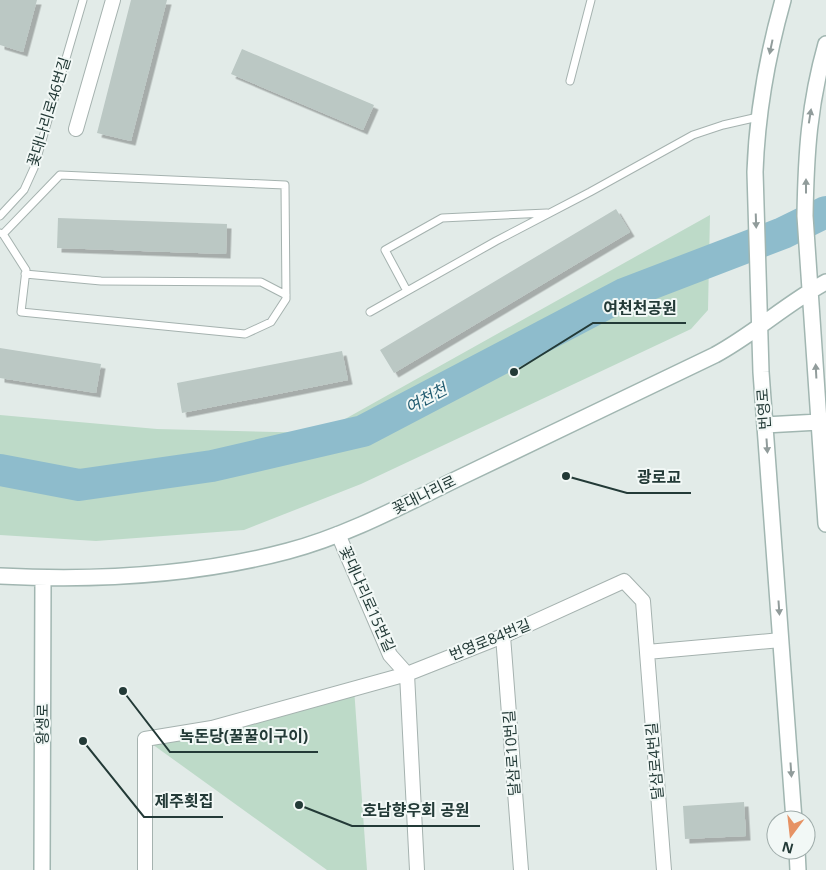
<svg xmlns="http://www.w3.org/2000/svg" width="826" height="870" font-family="'Open Sans','Noto Sans KR',sans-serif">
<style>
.green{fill:#bddac8}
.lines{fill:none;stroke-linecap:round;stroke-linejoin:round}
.river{stroke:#8ebccc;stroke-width:32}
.building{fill:#bbc8c4;filter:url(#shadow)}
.lane-casing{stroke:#a5b2af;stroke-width:9}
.street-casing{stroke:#a5b2af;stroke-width:16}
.secondary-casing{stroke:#a1b6b1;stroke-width:18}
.lane{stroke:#fff;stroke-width:7}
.street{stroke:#fff;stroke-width:14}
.secondary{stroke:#fff;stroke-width:15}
.oneway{fill:#919c9b}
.labels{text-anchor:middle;stroke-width:4;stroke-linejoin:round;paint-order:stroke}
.street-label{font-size:15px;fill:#233a37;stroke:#f2f8f6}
.water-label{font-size:16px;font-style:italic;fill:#225c71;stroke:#f2f8f6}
.leader{fill:none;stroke:#233a37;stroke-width:2}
.callout-dot{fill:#233a37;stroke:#f2f8f6;stroke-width:2}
.callout-label{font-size:16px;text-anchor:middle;font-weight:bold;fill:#233a37;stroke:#f2f8f6;stroke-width:4;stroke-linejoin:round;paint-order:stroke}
</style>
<defs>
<filter id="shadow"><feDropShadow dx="4.5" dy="4.5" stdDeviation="0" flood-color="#0004"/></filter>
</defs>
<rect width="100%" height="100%" fill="#e2ebe8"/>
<path class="green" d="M710 215 708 310 691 329 361 484 244 530 96 541 0 535V415L157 429 320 433Z
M354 688 367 870H327L145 739Z"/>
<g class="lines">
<path class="river" d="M0 470 79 485 212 466 363 431 624 294 783 233 826 212"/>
</g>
<path class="building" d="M0 0H37L23 52 0 45Z
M131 0H167L131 141 97 133Z
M242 49 374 105 363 130 231 74Z
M616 209 630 232 394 373 380 350Z
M58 218 227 224 226 254 57 248Z
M0 348 101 364 96 393 0 378Z
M342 351 348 380 182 413 177 383Z
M744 802 746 836 685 839 683 806Z"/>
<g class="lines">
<defs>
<path id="lane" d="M570 81 591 0
M0 216 24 190 34 168 83 0
M0 233 3 234 26 270 21 312 245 334 271 322 286 299 285 185 60 175 3 234
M25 274 101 281 261 282 286 295
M407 291 385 250 442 218 547 213
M370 312 496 241 590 192 693 135 723 125 758 117"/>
<path id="street" d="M76 129 113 0
M338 534 390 655 407 674 417 870
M503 636 521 870
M647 652 781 640
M145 870V739L212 728 407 674 503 636 624 581 643 601 664 870"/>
<path id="secondary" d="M783 0C767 57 757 113 755 172L761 372 794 820
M826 44C809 104 806 154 805 216L826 524
M765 425 819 422
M0 576C97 581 194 576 288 551 349 535 407 503 463 476 547 436 631 395 715 355 754 334 787 303 826 282
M797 850 798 870
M42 870 43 579"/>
</defs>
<use href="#lane" class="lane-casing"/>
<use href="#street" class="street-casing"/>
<use href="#secondary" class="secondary-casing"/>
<use href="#lane" class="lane"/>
<use href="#street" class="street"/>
<use href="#secondary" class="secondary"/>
</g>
<defs><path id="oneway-solid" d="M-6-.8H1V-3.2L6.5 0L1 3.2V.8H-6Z" transform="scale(1.25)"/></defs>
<g class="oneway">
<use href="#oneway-solid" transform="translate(771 47) rotate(102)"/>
<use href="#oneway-solid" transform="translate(810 116) rotate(-81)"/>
<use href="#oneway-solid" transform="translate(806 186) rotate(-90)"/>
<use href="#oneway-solid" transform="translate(756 221) rotate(88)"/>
<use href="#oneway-solid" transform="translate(816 371) rotate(-93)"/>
<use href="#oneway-solid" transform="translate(767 446) rotate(86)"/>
<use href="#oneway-solid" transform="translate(779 608) rotate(86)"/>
<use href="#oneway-solid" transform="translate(791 770) rotate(86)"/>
</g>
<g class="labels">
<g class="street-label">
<text transform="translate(49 112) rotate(-73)" y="5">꽃대나리로46번길</text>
<text transform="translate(764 409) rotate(-94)" y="5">번영로</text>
<text transform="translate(424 495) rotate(-26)" y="5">꽃대나리로</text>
<text transform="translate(367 599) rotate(66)" y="5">꽃대나리로15번길</text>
<text transform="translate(490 640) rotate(-22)" y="5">번영로84번길</text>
<text transform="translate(43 724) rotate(-90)" y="5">왕생로</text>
<text transform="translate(512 753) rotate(-94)" y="5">달삼로10번길</text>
<text transform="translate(655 761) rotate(-95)" y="5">달삼로4번길</text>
</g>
<g class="water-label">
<text transform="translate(426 398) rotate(-28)" y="6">여천천</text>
</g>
</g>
<path class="leader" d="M514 372L593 323H686M566 476L627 493H691M123 691L170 752H318M83 741L144 817H223M299 805L352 826H480"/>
<g class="callout-dot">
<circle cx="514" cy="372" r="5"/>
<circle cx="566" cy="476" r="5"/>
<circle cx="123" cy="691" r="5"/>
<circle cx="83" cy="741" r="5"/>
<circle cx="299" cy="805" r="5"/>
</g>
<g class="callout-label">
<text x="640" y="314">여천천공원</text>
<text x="659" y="483">광로교</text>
<text x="244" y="742">녹돈당(꿀꿀이구이)</text>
<text x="184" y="807">제주횟집</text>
<text x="416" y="816">호남향우회 공원</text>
</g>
<g transform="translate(791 835) rotate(195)"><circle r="24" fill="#f2f8f6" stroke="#9facaa"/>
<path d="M0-4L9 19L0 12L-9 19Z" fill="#e69264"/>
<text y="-8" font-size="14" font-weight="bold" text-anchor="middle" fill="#233a37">N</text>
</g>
</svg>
